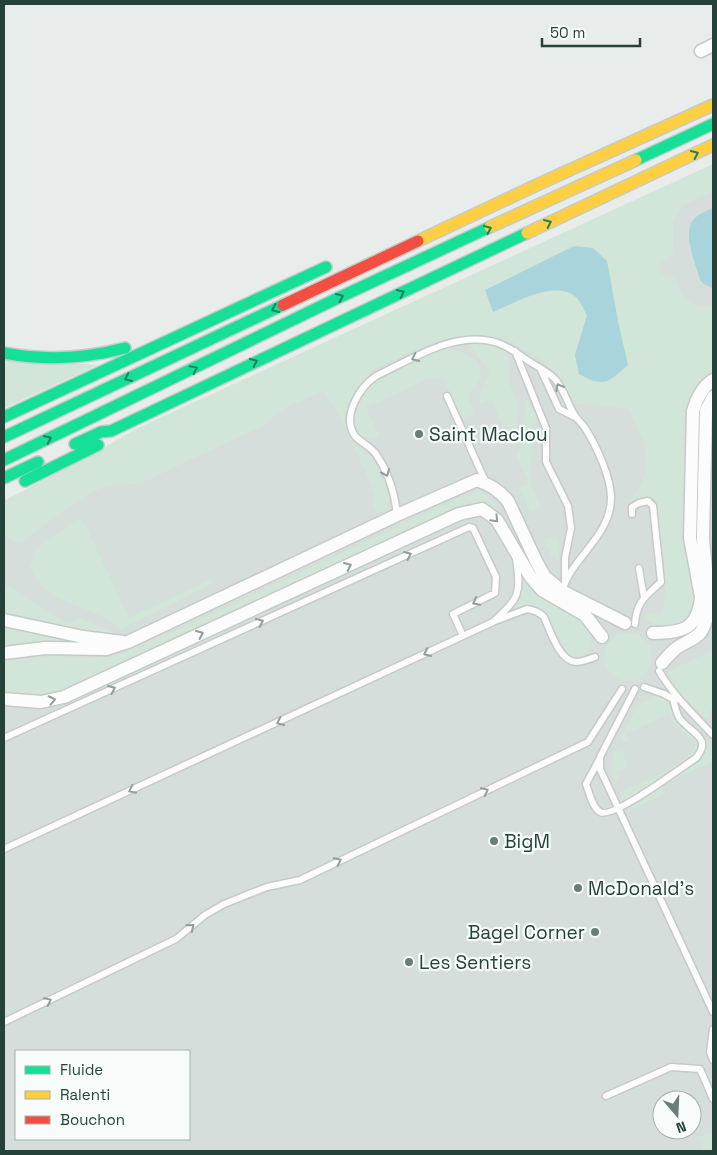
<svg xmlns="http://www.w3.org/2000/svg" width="717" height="1155" font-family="'Space Grotesk',sans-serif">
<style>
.built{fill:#d6dedb;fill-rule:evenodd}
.green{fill:#d1e6d8}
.water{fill:#a9d4db}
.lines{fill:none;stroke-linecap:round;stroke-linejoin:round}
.lane-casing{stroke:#c5cac8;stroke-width:9}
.street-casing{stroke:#c5cac8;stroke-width:15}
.fast-casing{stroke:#c3ccc9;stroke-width:14}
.slow-casing{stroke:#c3ccc9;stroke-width:14}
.jam-casing{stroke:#c3ccc9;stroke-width:14}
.lane{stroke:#fcfcfc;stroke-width:6}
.street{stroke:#fcfcfc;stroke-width:12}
.fast{stroke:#16e098;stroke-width:11}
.slow{stroke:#ffcf43;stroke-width:11}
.jam{stroke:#f24e42;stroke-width:11}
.oneway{stroke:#1e8160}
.oneway2{stroke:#909f9b}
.poi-dot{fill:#697e78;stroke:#f7fbf9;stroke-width:2}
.labels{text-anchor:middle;stroke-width:4.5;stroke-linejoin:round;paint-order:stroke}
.poi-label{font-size:19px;fill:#24423a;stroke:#f7fbf9;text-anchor:start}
</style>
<rect width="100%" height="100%" fill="#e8edeb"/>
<path class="built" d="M713 169V1151H4V501L120 440ZM16 1051H189V1139H16ZM662 1100H692V1130H662Z"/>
<path class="green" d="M713 164V191L683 205 673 221V253L659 265 661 273C664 275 669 275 672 277 677 280 677 286 680 291 687 305 699 308 713 306V372C698 382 693 390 687 407 686 453 683 499 684 544 684 564 698 590 693 608 686 629 662 630 646 620L645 615 650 613 661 617 666 598 655 498H637L628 506C657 462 649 454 629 409L605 405 577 404 573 402 558 376 543 360 511 341 476 334 437 340 374 369 353 392 347 424 356 443 376 465 388 493 389 502 386 510 377 513 373 505 375 496 366 473 336 409 323 391 285 408 264 425 139 484 105 485 72 505 22 541 16 542 4 535V501L67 469 138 428Z
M473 342 501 348 508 356 510 385 519 406 516 432 511 445 491 398 479 405 480 395 490 371 469 345Z
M443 348C456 348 485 358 480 376 479 383 471 391 468 397L473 410V415L463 419 442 377 433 380 429 378 366 408 379 435 374 438 358 436 354 418 360 398 374 381Z
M4 358 98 365 4 408Z
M528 400 534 412H537L529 471 531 485 542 507 530 512 522 491 518 488 529 483 516 454 522 445 526 401Z
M479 491 489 496 499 510C481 500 475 502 456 506L276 592 56 693 39 696 4 691V661L50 656 88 658 108 657 139 648 470 493Z
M82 518 129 618 212 579 211 584 121 630 120 627C111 622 102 616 92 612 63 599 47 599 30 568L35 552 48 539Z
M555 535C559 543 561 551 557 560L555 556 552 557 544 540Z
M521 573 583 618 590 631 591 648 584 656 574 658 568 655 544 610 534 606 522 607 506 616C519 603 521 591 521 573Z
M4 584 68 624 81 618 113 633 97 634 4 617Z
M4 627 81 642 26 643 4 646Z
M604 657a24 24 0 1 1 48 0a24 24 0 1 1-48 0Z
M713 651V709L708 712 709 716 706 718 670 683 668 673C682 664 698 658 713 651Z
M657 695 664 699 669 703 674 716 699 744 697 750 691 757 632 797 623 801 620 793C637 784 692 764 696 744L673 722 670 713 626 734 629 742H624L620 739 638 705 650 700Z
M682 715 713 744V761L661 786 664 794 628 811 627 807 701 757C711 737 695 729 682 715Z
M618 750 622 752 628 764 627 766 615 772 619 779 615 781C611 772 611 763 613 753Z
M713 1132V1151H703C704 1143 701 1142 695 1138Z"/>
<path class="water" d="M713 208V287L712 288 704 284 700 280C696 264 682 234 693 220 698 214 706 211 713 208Z
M574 246 593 248 607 261 619 326 628 365C607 383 605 388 579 374L575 355 587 315C584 310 581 303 577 298 556 278 515 303 493 312L485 290Z"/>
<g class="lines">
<defs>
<path id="lane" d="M515 351 546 428V462L568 506 571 528 565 558V580
M541 370 559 409 575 417
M447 396 486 483
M632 514V507L639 503 648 501 653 506 661 582C646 596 636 602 635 624
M397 515C395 493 388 472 376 454 370 446 361 443 355 436 341 416 360 387 376 376 412 359 457 329 498 343 509 347 517 353 527 360 536 366 547 371 555 379 564 389 568 405 575 416 578 420 582 423 585 428 596 445 611 477 611 498 611 536 572 557 562 591
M639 568 644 598
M495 621 527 609C534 610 539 612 544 617 550 630 559 661 576 662 582 662 589 659 595 657
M659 671C674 696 693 714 713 735
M644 687 664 694 675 700
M635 689 600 757V769L713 1012
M4 738 469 527 473 528 496 577 495 593 453 614 463 636
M600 758 586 784C589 792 592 807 600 812 612 820 682 767 696 758 713 738 691 733 680 719 676 714 675 705 673 699
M4 849 493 622C518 598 522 596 516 559
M4 1022 176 939 205 915 224 904 267 887 300 880 588 742 622 689
M713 1029 710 1052 713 1060
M606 1096 671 1067 700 1069 713 1099"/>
<path id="street" d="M701 51 713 45
M4 620 83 637 123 642
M653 633C682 633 698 629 701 597L690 538 693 411C697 398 702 387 713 380
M4 653 45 648 106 649 128 642 397 515 477 480C490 485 499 490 508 501L537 563 545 577 562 591 625 623
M662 663C667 657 672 651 678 647 686 642 695 639 701 632 717 606 703 566 703 535L706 411 713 397
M4 699 41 702 64 697 459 514 482 509 497 520 530 576 542 590 585 615 602 637"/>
<path id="fast" d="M636 160 713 124
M4 353C46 361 84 359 125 348
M4 417 326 267
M4 437 283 305
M75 444 101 432 111 431 527 233
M4 460 338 298 490 227
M4 478 38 462
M25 481 98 445"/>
<path id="slow" d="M490 227 636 160
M527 233 713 145
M418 241 541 183 713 105"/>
<path id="jam" d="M283 305 418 241"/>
</defs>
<use href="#lane" class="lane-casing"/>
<use href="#street" class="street-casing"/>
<use href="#fast" class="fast-casing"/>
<use href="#slow" class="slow-casing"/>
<use href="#jam" class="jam-casing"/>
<use href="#lane" class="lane"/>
<use href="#street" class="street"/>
<use href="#fast" class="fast"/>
<use href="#slow" class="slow"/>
<use href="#jam" class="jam"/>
</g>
<defs><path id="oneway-chevron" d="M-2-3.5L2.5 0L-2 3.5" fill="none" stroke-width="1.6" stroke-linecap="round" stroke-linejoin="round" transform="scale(1.25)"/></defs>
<g class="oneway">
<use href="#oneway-chevron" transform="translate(695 154) rotate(-25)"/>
<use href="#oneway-chevron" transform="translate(548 223) rotate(-25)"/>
<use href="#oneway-chevron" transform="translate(488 229) rotate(-25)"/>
<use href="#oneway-chevron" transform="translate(401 293) rotate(-25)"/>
<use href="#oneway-chevron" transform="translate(340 297) rotate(-25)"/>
<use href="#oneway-chevron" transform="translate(275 309) rotate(155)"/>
<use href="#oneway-chevron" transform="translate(254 362) rotate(-25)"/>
<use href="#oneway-chevron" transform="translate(194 369) rotate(-26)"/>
<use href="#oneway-chevron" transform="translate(128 378) rotate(155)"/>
<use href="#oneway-chevron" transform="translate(48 439) rotate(-25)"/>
</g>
<g class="oneway2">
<use href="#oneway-chevron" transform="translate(415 358) rotate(155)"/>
<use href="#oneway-chevron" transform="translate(559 387) rotate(-120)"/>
<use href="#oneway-chevron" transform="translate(386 473) rotate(66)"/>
<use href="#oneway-chevron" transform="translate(495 519) rotate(46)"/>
<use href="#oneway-chevron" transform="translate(408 555) rotate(-24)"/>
<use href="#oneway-chevron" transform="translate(348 566) rotate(-25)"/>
<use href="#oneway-chevron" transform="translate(476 602) rotate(153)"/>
<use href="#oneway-chevron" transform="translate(260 622) rotate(-24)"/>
<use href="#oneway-chevron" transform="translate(200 634) rotate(-25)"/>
<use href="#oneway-chevron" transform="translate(427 653) rotate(155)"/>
<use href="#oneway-chevron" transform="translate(112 689) rotate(-24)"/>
<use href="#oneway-chevron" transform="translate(52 700) rotate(-12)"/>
<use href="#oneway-chevron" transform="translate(280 722) rotate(155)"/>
<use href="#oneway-chevron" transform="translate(132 790) rotate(154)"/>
<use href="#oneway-chevron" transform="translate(485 791) rotate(-26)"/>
<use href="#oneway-chevron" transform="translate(338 861) rotate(-26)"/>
<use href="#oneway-chevron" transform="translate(191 927) rotate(-39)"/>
<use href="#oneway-chevron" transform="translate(48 1001) rotate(-26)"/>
</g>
<g class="poi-dot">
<circle cx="419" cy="434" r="5"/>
<circle cx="494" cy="841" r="5"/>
<circle cx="578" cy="888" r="5"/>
<circle cx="595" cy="932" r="5"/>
<circle cx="409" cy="962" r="5"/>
</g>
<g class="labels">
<g class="poi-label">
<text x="429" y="441">Saint Maclou</text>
<text x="504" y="848">BigM</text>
<text x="588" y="895">McDonald's</text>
<text x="585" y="939" text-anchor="end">Bagel Corner</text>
<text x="419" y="969">Les Sentiers</text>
</g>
</g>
<rect width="717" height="1155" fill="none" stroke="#24423a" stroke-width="10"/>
<rect x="15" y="1050" width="175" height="90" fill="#f7fbf9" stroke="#a3b1ad"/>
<rect x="25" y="1066" width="25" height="8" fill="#16e098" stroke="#a3b1ad"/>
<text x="60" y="1075" font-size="15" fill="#24423a">Fluide</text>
<rect x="25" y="1091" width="25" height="8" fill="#ffcf43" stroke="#a3b1ad"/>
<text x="60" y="1100" font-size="15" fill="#24423a">Ralenti</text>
<rect x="25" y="1116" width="25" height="8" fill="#f24e42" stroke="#a3b1ad"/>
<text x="60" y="1125" font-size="15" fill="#24423a">Bouchon</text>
<g transform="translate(677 1115) rotate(161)"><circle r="24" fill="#f7fbf9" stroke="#a3b1ad"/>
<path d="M0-4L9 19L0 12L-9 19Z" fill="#697e78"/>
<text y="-8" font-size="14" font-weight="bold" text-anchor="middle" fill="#24423a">N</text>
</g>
<path d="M542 38v8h98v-8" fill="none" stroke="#24423a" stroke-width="2.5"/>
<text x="550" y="38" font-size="15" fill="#24423a" stroke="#f7fbf9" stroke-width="4" paint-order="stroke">50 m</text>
</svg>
